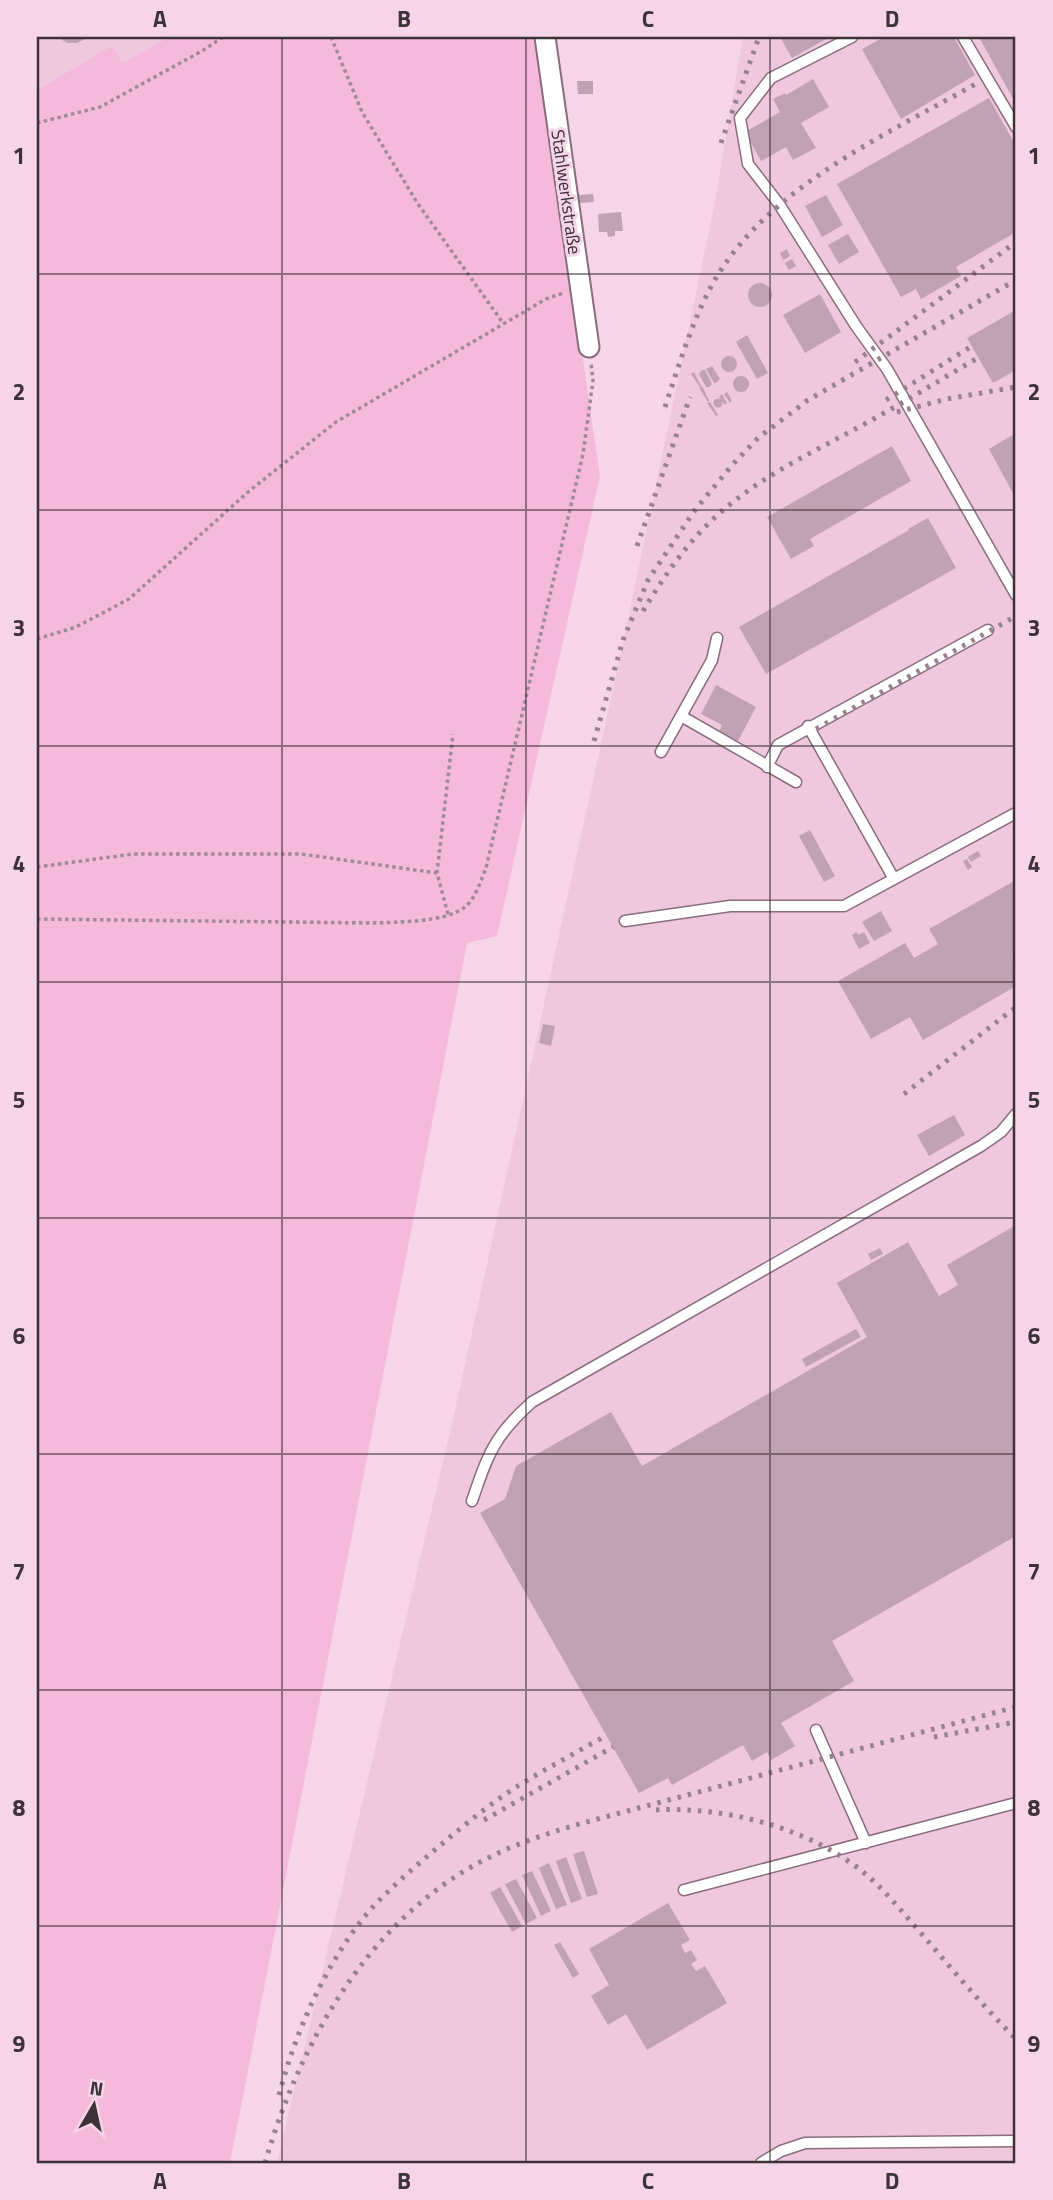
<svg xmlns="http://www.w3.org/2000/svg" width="1053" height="2200" font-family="'Titillium Web',sans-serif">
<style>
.built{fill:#efc8de}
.green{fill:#f4b9db}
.building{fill:#c0a2b3}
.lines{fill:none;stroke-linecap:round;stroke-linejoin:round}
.lane-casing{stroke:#896d7d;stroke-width:13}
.street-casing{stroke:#896d7d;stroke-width:23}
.path{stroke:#a18a97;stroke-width:3.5;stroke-dasharray:3.5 3.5;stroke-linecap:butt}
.lane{stroke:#fff;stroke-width:10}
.street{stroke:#fff;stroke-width:19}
.rail{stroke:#97828e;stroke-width:5;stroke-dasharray:3.5 7;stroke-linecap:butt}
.grid{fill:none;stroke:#3e3239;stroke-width:2;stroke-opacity:0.55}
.labels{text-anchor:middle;stroke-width:6;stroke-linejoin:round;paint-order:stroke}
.street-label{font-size:18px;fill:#3e3239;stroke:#f5d5e7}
.neatline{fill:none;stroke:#3e3239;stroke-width:2.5}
.grid-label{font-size:23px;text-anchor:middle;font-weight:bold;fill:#3e3239}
</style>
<rect width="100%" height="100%" fill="#f5d5e7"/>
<path class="built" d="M37 37H169L122 63 112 47 37 90Z
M743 37H1016V2163H277L451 1428 616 676 714 207Z"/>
<path class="green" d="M169 37H536L600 476 497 936 467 943 230 2163H37V90L112 46 122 63Z"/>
<path class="building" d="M58 37H89L77 43H67Z
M780 37H830L792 58Z
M884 37H954L975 75 901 119 862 49Z
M979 37H1016V104Z
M813 79 829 107 801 123 816 148 793 160 786 147 761 161 745 132 780 112 773 99 785 93 786 95Z
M577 81H593V94H578Z
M989 98 1016 146V232L956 267 961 276 921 299 916 289 901 297 837 184Z
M593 194 594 202 579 203V195Z
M826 195 843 225 822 237 805 206Z
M621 212 623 231H615V236L608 237 607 232H599L598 214Z
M848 234 859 252 839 264 828 245Z
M787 249 790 256 783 260 780 253Z
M792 259 796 266 789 270 785 263Z
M748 295a12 12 0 1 1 24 0a12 12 0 1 1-24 0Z
M820 294 841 332 805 353 783 315Z
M1016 310V370L993 383 967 338Z
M747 335 768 373 757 379 736 342Z
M721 364a8 8 0 1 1 16 0a8 8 0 1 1-16 0Z
M712 366 720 379 716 383H714L706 369Z
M702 370H705L712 384 709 387H706L699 374Z
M694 372 701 386 700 387 691 374Z
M733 384a8 8 0 1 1 16 0a8 8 0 1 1-16 0Z
M702 386 709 400 708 402 699 388Z
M727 392 732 401 730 403 724 394Z
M722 394 727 403 725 405 719 397Z
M713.5 403a4.5 4.5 0 1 1 9 0a4.5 4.5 0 1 1-9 0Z
M710 402 718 415 716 416 707 403Z
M1016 433V499L989 449Z
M892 446 911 481 810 539 814 546 791 559 767 517Z
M928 518 956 568 766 674 739 627 909 530 908 529Z
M716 685 756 707 738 741 719 731 722 725 701 714Z
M810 830 835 876 824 882 799 836Z
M978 851 981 856 971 862 968 857Z
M967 859 972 867 968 870 963 861Z
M1016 880V957L1012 959 1016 966V986L923 1040 910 1017 871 1039 838 981 905 943 914 958 938 944 929 929Z
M881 911 892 931 874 941 862 922Z
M857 932 858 935 864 932 870 943 859 949 852 935Z
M543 1024 555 1026 551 1046 539 1043Z
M954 1115 965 1135 929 1156 917 1135Z
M1016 1225V1536L832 1641 854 1681 781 1723 795 1746 771 1760 767 1752 752 1761 743 1745 672 1785 668 1778 639 1793 480 1513 505 1499 516 1466 611 1412 642 1466 867 1337 837 1283 908 1242 939 1296 958 1285 947 1265Z
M880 1248 883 1254 871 1260 868 1254Z
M856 1329 861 1337 806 1367 802 1359Z
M584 1851 598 1894 587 1897 573 1854Z
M566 1857 582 1899 571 1903 556 1861Z
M549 1863 567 1905 556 1909 539 1868Z
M532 1871 551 1911 541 1916 522 1875Z
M516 1879 537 1918 526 1924 505 1884Z
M500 1887 522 1926 512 1932 490 1893Z
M668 1903 690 1940 681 1945 685 1953 691 1950 697 1960 691 1964 696 1971 705 1966 727 2003 647 2050 626 2014 608 2025 591 1996 609 1985 589 1949Z
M560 1942 579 1974 573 1978 554 1945Z"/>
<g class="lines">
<defs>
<path id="lane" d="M852 37 771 78 740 118 748 164 779 204 856 326 887 369 1016 595
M963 37 1016 127
M681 716 796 782
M808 726 894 879
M661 752 712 660 717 638
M767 767 778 745 988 630
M625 921 730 906H844L1016 813
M472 1501C488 1454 494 1436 532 1402L981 1146 1001 1132 1016 1114
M816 1730 866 1843
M684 1890 1016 1803
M761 2163 781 2151 805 2143 1016 2141"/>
<path id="street" d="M545 37 589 347"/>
</defs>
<use href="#lane" class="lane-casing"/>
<use href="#street" class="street-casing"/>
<path class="path" d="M331 37 362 112 418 204 503 323
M37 123 100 107 202 51 223 37
M37 639 76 627 129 599 248 492 336 422 546 299 563 293
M37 867 133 854H301L437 873
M448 914 437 873 453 734
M37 919 371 923C396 922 444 923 465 907 476 898 481 880 486 868L583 454 593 381 591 363"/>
<use href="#lane" class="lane"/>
<use href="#street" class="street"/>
<path class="rail" d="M721 143 759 37
M855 362 1016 242
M886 400 972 346
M665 407C679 365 692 321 713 283 767 187 888 134 979 82
M897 412 947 399 1016 387
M637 546 690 397
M643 611C662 580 683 548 710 522 757 477 812 453 868 422 905 402 941 379 978 358
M816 729 1016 616
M594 741 623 640 648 580 695 510 733 464 758 438 808 400 1016 280
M904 1094 1016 1007
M934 1737 1016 1722
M656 1810C727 1806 814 1829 869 1877 888 1894 903 1913 920 1932 951 1968 982 2005 1016 2039
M484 1820 613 1747
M279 2095C296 2030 327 1960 371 1909 395 1883 423 1860 450 1837 472 1819 494 1801 518 1786 547 1768 577 1752 607 1735
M265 2163C298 2049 361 1933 466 1870 504 1847 547 1833 590 1821L1016 1707"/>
</g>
<path class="grid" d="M282 37V2163M526 37V2163M770 37V2163M37 274H1016M37 510H1016M37 746H1016M37 982H1016M37 1218H1016M37 1454H1016M37 1690H1016M37 1926H1016"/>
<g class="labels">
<g class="street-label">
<text transform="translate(566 192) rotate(82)" y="6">Stahlwerkstraße</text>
</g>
</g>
<rect width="1053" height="2200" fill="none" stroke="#f5d5e7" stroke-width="77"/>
<g transform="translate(94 2105) rotate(9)" stroke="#f5d5e7" stroke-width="5" paint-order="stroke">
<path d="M0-5L12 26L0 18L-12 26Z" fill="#3e3239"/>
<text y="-10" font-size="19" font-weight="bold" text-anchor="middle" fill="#3e3239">N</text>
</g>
<rect x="38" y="38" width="976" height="2124" class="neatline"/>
<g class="grid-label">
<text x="160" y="27">A</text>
<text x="404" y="27">B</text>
<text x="648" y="27">C</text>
<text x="892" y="27">D</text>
<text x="19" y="164">1</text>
<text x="1034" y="164">1</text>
<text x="19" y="400">2</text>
<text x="1034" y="400">2</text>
<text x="19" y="636">3</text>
<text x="1034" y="636">3</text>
<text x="19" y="872">4</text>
<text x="1034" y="872">4</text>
<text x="19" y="1108">5</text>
<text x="1034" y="1108">5</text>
<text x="19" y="1344">6</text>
<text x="1034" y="1344">6</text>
<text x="19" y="1580">7</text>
<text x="1034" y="1580">7</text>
<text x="19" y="1816">8</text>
<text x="1034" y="1816">8</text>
<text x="19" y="2052">9</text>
<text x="1034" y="2052">9</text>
<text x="160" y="2189">A</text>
<text x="404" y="2189">B</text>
<text x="648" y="2189">C</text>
<text x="892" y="2189">D</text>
</g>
</svg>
